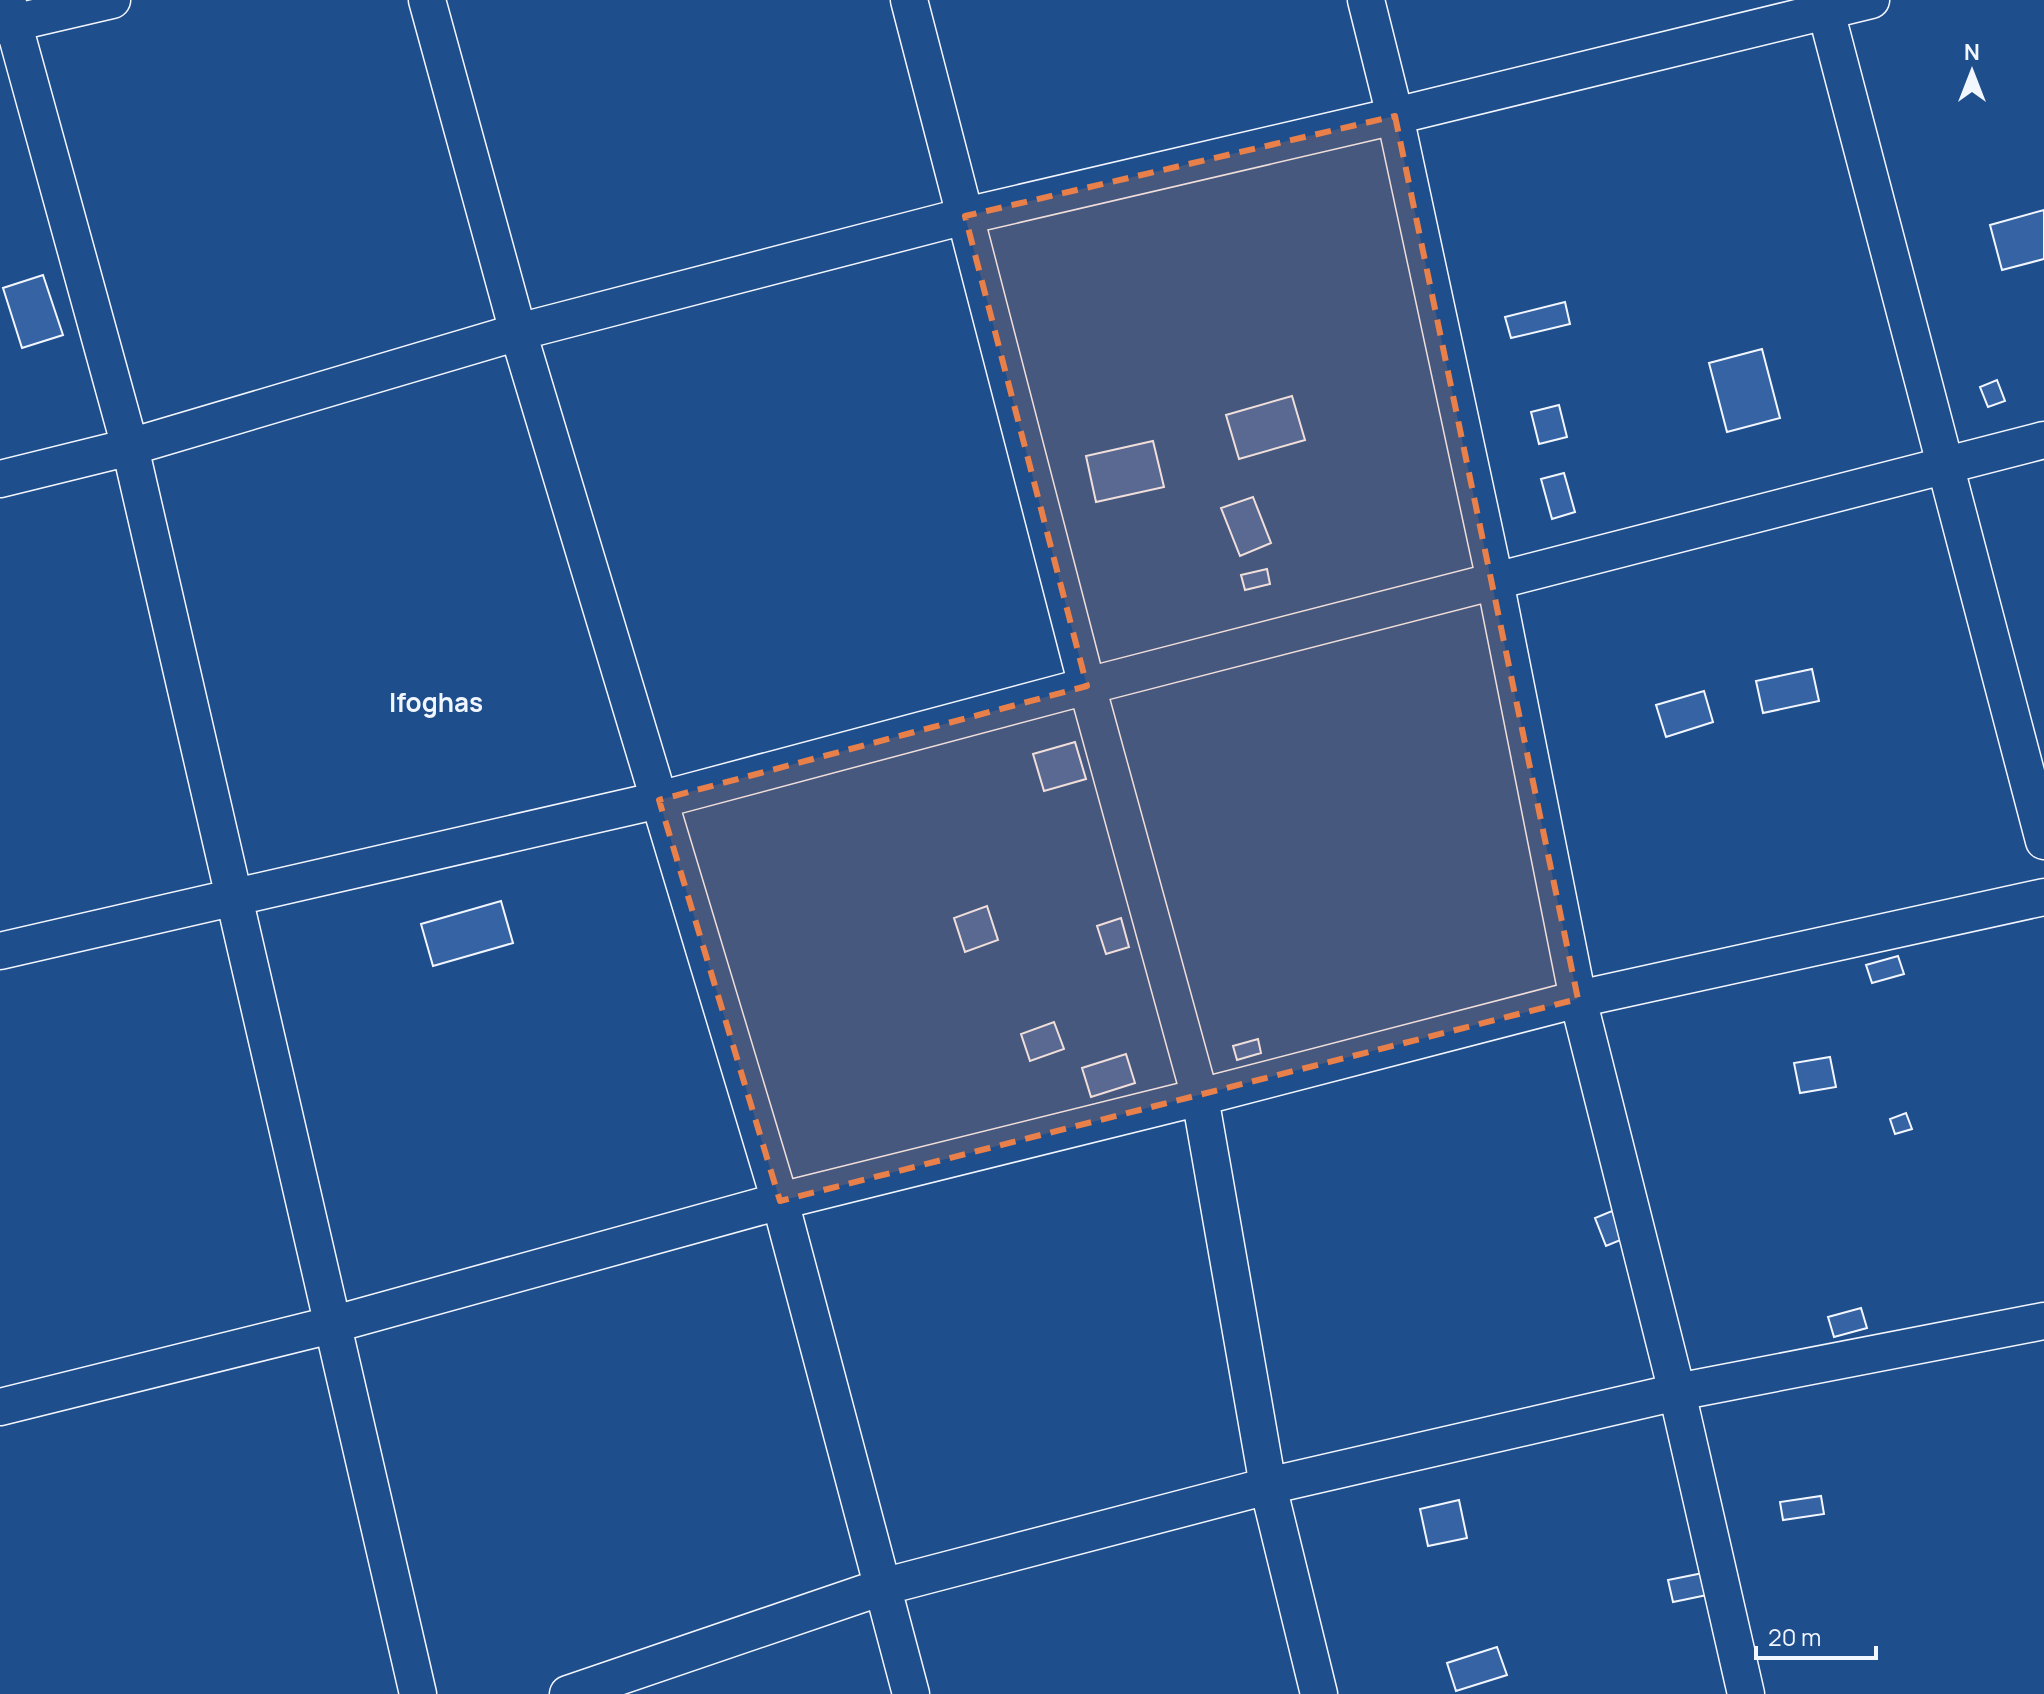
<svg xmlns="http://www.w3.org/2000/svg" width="2044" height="1694" font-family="Manrope,sans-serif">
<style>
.building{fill:#3563a3;stroke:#f2f6ff;stroke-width:2}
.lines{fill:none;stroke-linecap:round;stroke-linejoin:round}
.minor-casing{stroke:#f2f6ff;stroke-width:39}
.minor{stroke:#1f4e8c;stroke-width:36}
.marked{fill:#ea8049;fill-opacity:0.2;stroke:#ea8049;stroke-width:6;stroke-dasharray:16 10;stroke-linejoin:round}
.labels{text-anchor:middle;stroke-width:6;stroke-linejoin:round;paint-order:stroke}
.quarter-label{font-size:26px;font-weight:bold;fill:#f2f6ff;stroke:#1f4e8c}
</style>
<rect width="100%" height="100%" fill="#1f4e8c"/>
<path class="building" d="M2044 210V259L2002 270 1990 225Z
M43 275 63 335 22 348 3 288Z
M1565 302 1570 324 1511 338 1505 317Z
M1762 349 1780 418 1727 432 1709 363Z
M1997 380 2005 401 1988 407 1980 387Z
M1292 396 1305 440 1239 459 1226 415Z
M1559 405 1567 437 1539 444 1531 412Z
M1153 441 1164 487 1096 502 1086 456Z
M1564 473 1575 512 1552 519 1541 479Z
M1253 497 1271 543 1240 556 1221 508Z
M1267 569 1270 584 1245 590 1241 575Z
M1812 669 1819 701 1763 713 1756 681Z
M1704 691 1713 722 1666 737 1656 705Z
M1075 742 1086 779 1044 791 1033 754Z
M501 901 513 943 433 966 421 924Z
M987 906 998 940 965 952 954 918Z
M1121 918 1129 947 1106 954 1097 926Z
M1898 956 1904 974 1872 983 1866 965Z
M1054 1022 1064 1049 1030 1061 1021 1034Z
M1258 1039 1261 1053 1237 1060 1233 1046Z
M1126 1054 1135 1083 1091 1097 1082 1068Z
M1830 1057 1836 1087 1800 1093 1794 1063Z
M1906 1113 1912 1129 1895 1134 1890 1119Z
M1612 1211 1623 1239 1606 1246 1595 1218Z
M1861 1308 1867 1328 1834 1337 1828 1317Z
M1821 1496 1824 1514 1783 1520 1780 1502Z
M1459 1500 1467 1538 1428 1546 1420 1509Z
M1708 1572 1712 1594 1673 1602 1668 1580Z
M1497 1647 1507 1675 1456 1691 1447 1663Z"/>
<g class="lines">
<defs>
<path id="minor" d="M7 0 130 447 418 1694
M427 0 518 332 780 1201 911 1694
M909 0 1087 686 1200 1097 1268 1486 1319 1694
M1366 0 1395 116 1495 581 1578 999 1677 1392 1746 1694
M1823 0 2044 841
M0 26 112 0
M0 479 130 447 518 332 965 216 1395 116 1871 0
M0 951 659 800 1087 686 2044 440
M0 1407 331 1325 780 1201 1200 1097 1578 999 2044 897
M568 1694 882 1587 1268 1486 1677 1392 2044 1321"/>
</defs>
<use href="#minor" class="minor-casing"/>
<use href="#minor" class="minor"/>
</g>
<path class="marked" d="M1395 116 1578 999 780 1201 659 800 1087 686 965 216Z"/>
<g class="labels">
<g class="quarter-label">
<text x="436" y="712">Ifoghas</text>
</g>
</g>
<g transform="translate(1972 72)" stroke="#1f4e8c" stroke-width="6" paint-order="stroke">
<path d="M0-6L14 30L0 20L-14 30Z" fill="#f2f6ff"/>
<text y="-12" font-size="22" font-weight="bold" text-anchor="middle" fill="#f2f6ff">N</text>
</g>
<path d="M1756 1646v12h120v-12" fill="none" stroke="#f2f6ff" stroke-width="4"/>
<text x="1768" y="1646" font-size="24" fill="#f2f6ff" stroke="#1f4e8c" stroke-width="6" paint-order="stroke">20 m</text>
</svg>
